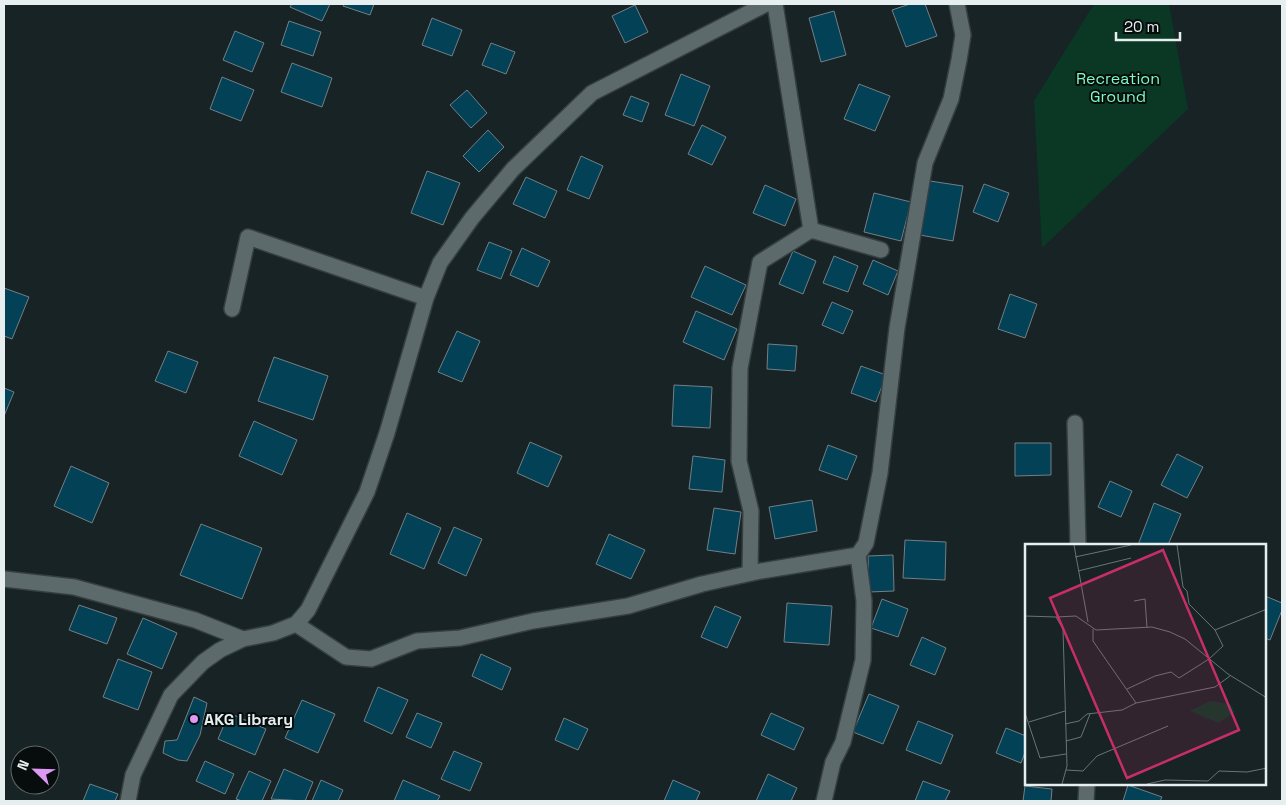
<svg xmlns="http://www.w3.org/2000/svg" width="1286" height="805" font-family="'Space Grotesk',sans-serif">
<style>
.green{fill:#0a3825}
.building{fill:#034156;stroke:#737f85}
.lines{fill:none;stroke-linecap:round;stroke-linejoin:round}
.minor-casing{stroke:#353e40;stroke-width:18}
.minor{stroke:#5c6a6c;stroke-width:15}
.poi-dot{fill:#dd99f3;stroke:#070c0c;stroke-width:2}
.labels{text-anchor:middle;stroke-width:4;stroke-linejoin:round;paint-order:stroke}
.park-label{font-size:16px;fill:#7cfcc2;stroke:#070c0c}
.poi-label{font-size:16px;font-weight:bold;fill:#e6eeef;stroke:#070c0c;text-anchor:start}
.inset-road{fill:none;stroke:#6a7476;stroke-width:1}
.view{fill:#c62d6a;fill-opacity:0.15;stroke:#c62d6a;stroke-width:2.5}
.inset-edge{fill:none;stroke:#e6eeef;stroke-width:2.5}
</style>
<rect width="100%" height="100%" fill="#172325"/>
<path class="green" d="M1094 4H1169L1188 109 1042 248 1034 101Z"/>
<path class="building" d="M292 4H330L322 21 290 7Z
M344 4H374L370 15 343 6Z
M910 4H925L937 36 906 47 892 10Z
M635 5 648 32 625 43 612 16Z
M834 11 846 55 821 62 809 18Z
M432 18 462 30 452 56 422 45Z
M289 21 321 32 313 56 281 45Z
M235 31 264 43 252 72 223 60Z
M491 43 515 52 506 74 482 65Z
M292 63 332 78 322 107 281 92Z
M681 74 710 86 694 126 665 115Z
M222 77 254 90 241 121 210 109Z
M859 84 890 96 875 131 844 119Z
M467 90 487 113 471 128 450 105Z
M631 96 649 103 642 122 623 115Z
M702 125 726 137 712 165 688 154Z
M488 130 504 147 479 172 463 156Z
M581 156 603 166 589 199 567 190Z
M427 171 460 183 443 225 411 213Z
M526 177 557 191 545 218 513 204Z
M930 181 963 186 953 241 920 235Z
M984 184 1009 193 998 222 973 212Z
M765 185 796 199 785 226 753 213Z
M874 193 911 202 901 241 864 232Z
M489 242 512 251 501 279 477 270Z
M522 248 550 261 538 287 510 275Z
M793 251 816 261 803 294 779 284Z
M834 256 858 266 848 292 823 283Z
M873 260 898 271 888 295 863 284Z
M705 266 746 285 732 315 691 297Z
M4 288 29 297 12 339 4 336Z
M1010 294 1037 304 1025 338 998 329Z
M832 302 853 311 843 334 822 325Z
M696 311 737 329 724 360 683 342Z
M457 331 480 341 462 382 438 372Z
M768 344 797 346 795 371 767 369Z
M168 351 198 362 186 393 155 381Z
M274 357 328 376 313 420 258 401Z
M861 366 886 375 876 402 851 393Z
M674 385 712 387 710 428 672 426Z
M4 388 14 392 4 416Z
M254 421 297 440 282 475 239 456Z
M530 442 562 456 548 487 517 473Z
M1015 443H1051V475L1015 476Z
M828 445 857 456 847 480 819 470Z
M1177 454 1203 467 1187 498 1161 485Z
M693 456 725 460 722 492 689 489Z
M71 466 109 483 92 523 54 506Z
M1110 481 1132 491 1121 517 1098 507Z
M812 500 817 531 775 539 769 507Z
M1154 503 1181 514 1168 545H1138Z
M714 508 741 512 735 554 707 550Z
M407 513 441 528 424 569 390 554Z
M201 524 262 548 242 599 180 575Z
M454 527 482 539 466 576 438 563Z
M609 534 645 550 631 579 596 564Z
M905 540 946 542 945 580 903 578Z
M893 555 894 591 869 592 868 556Z
M1265 596 1282 603V610L1270 640 1265 638Z
M882 599 908 609 898 637 871 628Z
M787 603 832 606 829 645 784 642Z
M79 605 117 618 107 644 69 630Z
M715 606 741 617 727 648 701 637Z
M143 618 177 633 162 669 127 654Z
M922 637 946 648 935 675 910 665Z
M481 654 511 668 502 690 472 676Z
M118 659 152 672 138 710 103 697Z
M378 687 408 700 392 734 364 721Z
M869 694 899 706 883 744 853 732Z
M194 697 207 703 200 735 187 761 178 760 163 753 165 741 177 740Z
M302 700 335 714 318 753 285 738Z
M229 713 266 729 255 755 218 739Z
M417 713 442 723 431 748 406 737Z
M771 713 804 728 794 750 761 735Z
M564 718 588 729 578 750 555 740Z
M918 721 953 735 941 764 906 750Z
M1006 728 1026 736V750L1021 763 996 753Z
M454 751 482 763 470 791 441 779Z
M205 761 234 774 225 794 196 781Z
M284 769 313 782 305 801 271 799Z
M249 771 271 781 262 801H242L236 799Z
M768 774 797 788 791 801H756Z
M321 780 343 790 338 801H312Z
M403 780 440 796 437 801H394Z
M673 780 700 792 696 801H664Z
M923 781 950 791 945 801H915Z
M90 784 118 794 115 801H83Z
M1128 785 1162 797 1160 801H1123Z
M1025 786 1052 789 1051 801H1023Z"/>
<g class="lines">
<defs>
<path id="minor" d="M811 230 881 250
M232 309 248 237 426 298
M1075 423 1078 545
M750 573 751 511 739 461 740 368 760 262 811 230 775 4
M4 579 74 587 195 620 243 639
M296 624 346 657 371 659 417 641 460 638 533 621 628 606 702 584 761 571 858 555 866 543 880 473 897 328 925 163 951 99 959 60 963 35 957 4
M128 801 133 775 171 695 203 662 220 650 243 639 273 633 296 624 308 610 367 492 387 433 426 298 440 263 472 218 513 169 592 93 766 4
M824 801 833 762 843 742 863 660 864 601 858 555
M1086 801 1087 784"/>
</defs>
<use href="#minor" class="minor-casing"/>
<use href="#minor" class="minor"/>
</g>
<circle class="poi-dot" cx="194" cy="719" r="5"/>
<g class="labels">
<g class="park-label">
<text x="1118" y="84">Recreation<tspan x="1118" dy="18">Ground</tspan></text>
</g>
<g class="poi-label">
<text x="204" y="725">AKG Library</text>
</g>
</g>
<g transform="translate(1025 544)">
<rect width="241" height="241" fill="#172325"/>
<path d="M185 157 206 160 210 168 193 179 165 167Z" fill="#0a3825"/>
<path class="inset-road" d="M49 1 63 78M152 1 158 43 162 47 164 60 190 86 242 65M50 13 106 1M53 27 106 14M109 57 120 55 122 84M0 72 31 73 38 85 42 222 37 240M31 73 51 72 71 86 127 83 145 88 160 95 203 130 242 154M68 85V97L111 159 190 143 205 132M102 145 130 132 146 128 154 134 184 115 198 102 190 86M0 169 15 214 41 210M4 178 40 167M40 180 54 177 62 170 97 166 111 159M41 197 56 193 65 170M41 226 58 227 72 212 143 182M122 240 140 236 183 237 194 227 222 228 242 224"/>
<path class="view" d="M138 6 214 186 102 234 25 54Z"/>
<rect width="241" height="241" class="inset-edge"/>
</g>
<rect width="1286" height="805" fill="none" stroke="#e6eeef" stroke-width="10"/>
<g transform="translate(35 770) rotate(293)"><circle r="24" fill="#070c0c" stroke="#606667"/>
<path d="M0-4L9 19L0 12L-9 19Z" fill="#dd99f3"/>
<text y="-8" font-size="14" font-weight="bold" text-anchor="middle" fill="#e6eeef">N</text>
</g>
<path d="M1116 32v8h64v-8" fill="none" stroke="#e6eeef" stroke-width="2.5"/>
<text x="1124" y="32" font-size="15" fill="#e6eeef" stroke="#070c0c" stroke-width="4" paint-order="stroke">20 m</text>
</svg>
